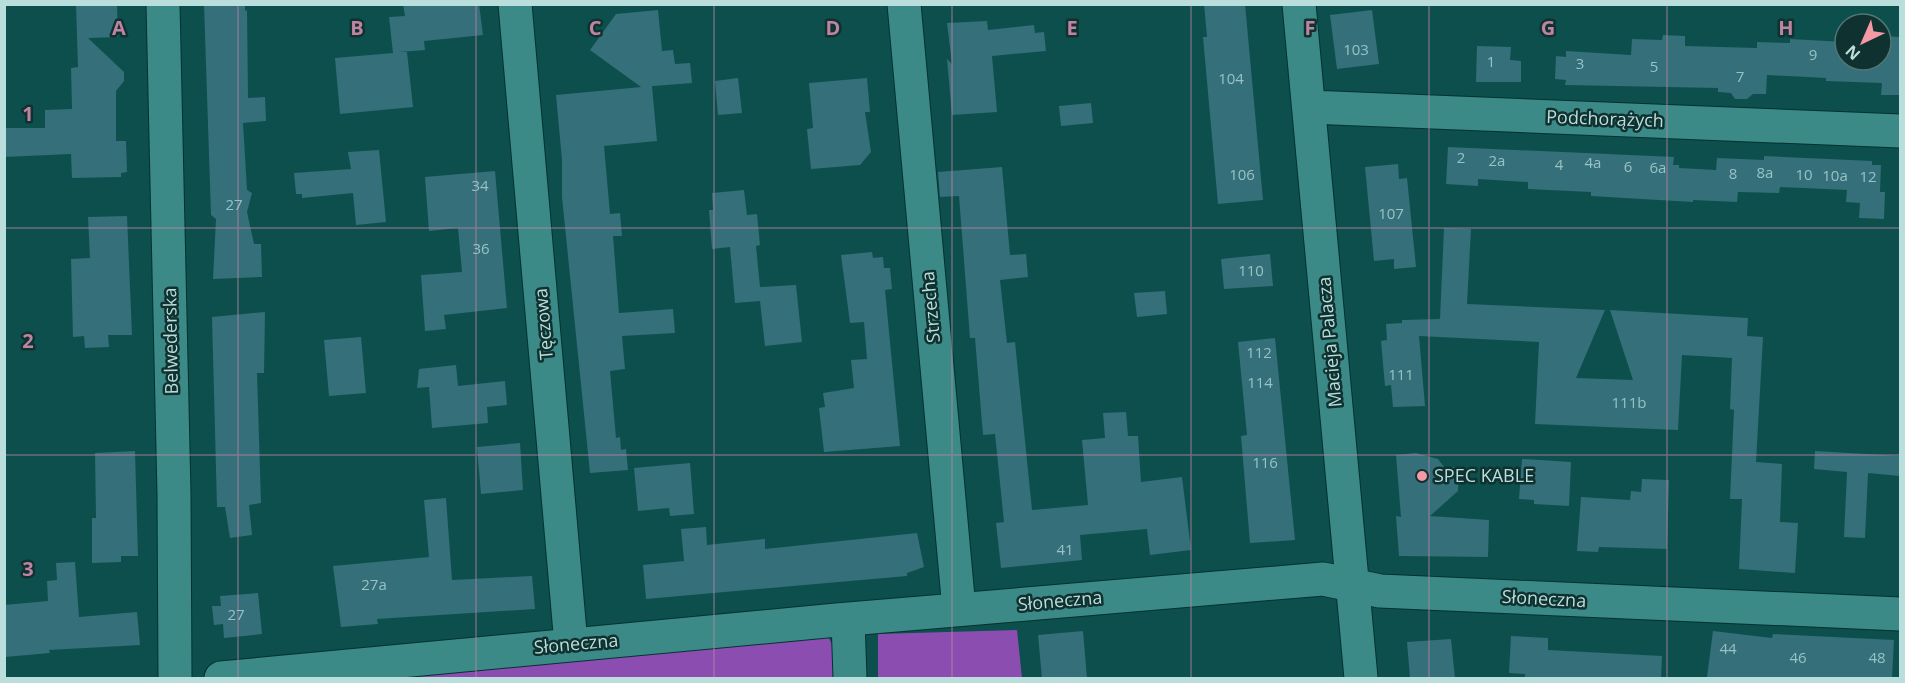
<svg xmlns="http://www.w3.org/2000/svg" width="1905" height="683" font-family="'Open Sans',sans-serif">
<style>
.forest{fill:#8b4daf}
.building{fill:#346f7a}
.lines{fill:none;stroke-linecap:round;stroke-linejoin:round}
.minor-casing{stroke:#043230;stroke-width:35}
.minor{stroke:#3b8a87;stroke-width:33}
.grid{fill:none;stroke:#be85a2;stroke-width:1.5;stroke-opacity:0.55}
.poi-dot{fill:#f49aa5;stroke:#0f312f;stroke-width:2}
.labels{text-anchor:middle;stroke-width:5;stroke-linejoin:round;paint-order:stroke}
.number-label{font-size:15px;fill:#98c2c4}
.street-label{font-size:18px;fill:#badedc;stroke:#0f312f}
.poi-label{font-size:18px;fill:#badedc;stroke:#0f312f;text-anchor:start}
.grid-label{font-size:20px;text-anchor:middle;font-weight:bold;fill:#be85a2;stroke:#0f312f;stroke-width:5;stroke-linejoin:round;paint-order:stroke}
</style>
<rect width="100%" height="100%" fill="#0d4f4d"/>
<path class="forest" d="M1017 630 1022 678H878V634Z
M828 636 836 653 837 678H366Z"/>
<path class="building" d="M76 4H117L118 37 88 38 124 72V81L116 91V141H126L127 172 121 173V177L72 178 71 154 4 157V128H45V110L72 109 71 68 78 67Z
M204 4H245V11L247 10 248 98 265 97 266 121 243 123 247 190 252 193 247 212 254 244H261L262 277 213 279 216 219 211 215Z
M403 4H479L483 35 424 41 425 50 399 52H407L413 107 340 114 335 58 393 53 389 17 405 16Z
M1204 4H1245L1263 200 1218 204 1203 37H1207Z
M658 10 662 51 673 50 675 64 690 63 692 83 641 87 590 50 616 14Z
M1372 10 1379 64 1337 69 1330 15Z
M987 21 988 30 1034 25 1035 33 1044 32 1046 51 992 56 997 112 952 115 947 59 952 64 947 23Z
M1663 35 1685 36V46L1757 48V42L1790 43V39L1845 42V60L1883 61 1884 36 1900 37V95H1881L1882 83 1826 81V78L1767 75 1766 94H1753L1747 99H1735L1731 93 1718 92V88L1565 85 1566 80 1555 79 1556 56 1566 57V51L1631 55 1632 39 1662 40Z
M1477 46 1511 47 1510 60 1521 61V82H1476Z
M738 78 742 113 718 115 715 81Z
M867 78 870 112H865L871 152 860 165 811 169 807 129 813 128 809 83Z
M652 86 657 141 604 146 610 214 620 213 622 236H613L619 313 673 309 675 333 622 336 625 369 610 371 616 438 620 437 621 450 626 449 628 470 590 473 562 197V160L556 95Z
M1091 103 1093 123 1061 126 1059 106Z
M1448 147 1674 157 1673 165H1679V168L1716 170 1717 158 1764 160V156L1872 161V165H1881L1880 192H1885L1884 219 1859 218 1860 203 1846 202 1847 190 1780 187 1779 193 1738 192 1737 202 1693 200V202L1591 196V192L1528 189V182L1478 179V186L1446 184Z
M379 150 386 222 356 225 353 193 302 198V194H296L294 173 351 169 348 152Z
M1398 164 1399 179 1407 178 1416 267 1394 269V259L1374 261 1365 167Z
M1002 167 1010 255 1026 254 1028 277 1000 280 1007 343 1015 342 1032 510 1088 505 1082 440 1105 438 1103 413 1126 412 1128 436H1138L1141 482 1182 477 1191 550 1150 555 1147 529 1080 535 1082 560 1001 568 996 523 1004 522 995 434 983 435 975 338H970L959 196 940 197 938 172Z
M495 171 507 308 444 315 446 329 425 331 421 275 462 272 458 228 429 231 425 177Z
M744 190 747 215 757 214 760 245 756 246 760 287 796 285 802 342 765 346 760 301 735 303 730 247 712 249 709 210H713L712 193Z
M127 216 132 335H108L109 347 85 348 84 336 73 337 71 259 90 258 88 217Z
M1444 228 1471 229 1467 304 1605 310 1576 378 1633 380 1610 310 1748 318 1747 336 1763 337 1756 462 1782 464 1780 522 1798 523 1795 573 1739 569 1742 499H1730L1734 410 1730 409 1732 358 1682 355 1678 430 1535 424 1539 342 1419 336 1425 406 1393 407 1391 385 1385 386 1381 341 1387 340 1386 324 1402 323V320L1440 319Z
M872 252 873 258 883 257 884 268H890L892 289 885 290 900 446 824 452 819 408 825 407 823 393 854 388 851 360 867 359 864 322 850 323 841 255Z
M1270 254 1273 286 1224 289 1221 259Z
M1165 291 1167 314 1137 317 1134 293Z
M265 312 264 373H257L261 503 249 505 252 535 230 538 225 507H217L212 317Z
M361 337 366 393 329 396 324 340Z
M1275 338 1295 540 1250 543 1241 436 1247 435 1238 342Z
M456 365 458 386 505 381 507 405 487 407 488 423 432 428 429 387 417 388 419 369Z
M520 443 523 490 481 494 477 447Z
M135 451 138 556H121V562L92 563V518H96L95 453Z
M1815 451 1900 456V476L1868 473 1865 538 1844 537 1847 472 1814 469Z
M1416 453 1438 459 1444 467H1455L1459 475 1458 491 1430 516 1489 520 1488 557 1399 556 1396 516 1401 517 1396 455Z
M1522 459 1571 462 1569 506 1534 504V500L1519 499Z
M690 463 694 514 670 516 669 508 638 511 634 468Z
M1642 479 1669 480 1667 549 1599 547 1598 552 1577 551 1581 497 1630 500 1631 491 1641 492Z
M446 498 452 580 532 576 535 609 377 619 378 624 341 627 333 566 429 557 424 500Z
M706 527 707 545 765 539V549L917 533 924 567 907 573V576L646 599 643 565 684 561 681 529Z
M75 562 79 617 137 612 140 645 49 650 50 653 5 657 4 605 48 601 47 581 57 580 56 563Z
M258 593 262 634 224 638 223 624 214 625 212 606H221L220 596Z
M1083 631 1087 678H1042L1038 635Z
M1713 631 1772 638 1773 634 1894 640 1892 678 1707 677Z
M1511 636 1548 638V650L1662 656 1661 678H1525V674L1509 673Z
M1451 639 1455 678H1410L1407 642Z"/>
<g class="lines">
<defs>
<path id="minor" d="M163 4 174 494 175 678
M515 4 571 644
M904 4 959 609
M1299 4 1361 678
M1309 107 1900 131
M848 619 850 678
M221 678 837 620 1323 579 1380 591 1900 614"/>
</defs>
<use href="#minor" class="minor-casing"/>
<use href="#minor" class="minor"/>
</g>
<path class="grid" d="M238 4V678M476 4V678M714 4V678M952 4V678M1191 4V678M1429 4V678M1667 4V678M4 228H1900M4 455H1900"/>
<circle class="poi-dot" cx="1422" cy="476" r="6"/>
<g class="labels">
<g class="number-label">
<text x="1356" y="55">103</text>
<text x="1813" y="60">9</text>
<text x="1491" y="67">1</text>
<text x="1580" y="69">3</text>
<text x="1654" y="72">5</text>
<text x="1740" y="82">7</text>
<text x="1231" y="84">104</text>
<text x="1461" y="163">2</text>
<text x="1497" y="166">2a</text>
<text x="1593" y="168">4a</text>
<text x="1559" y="170">4</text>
<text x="1628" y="172">6</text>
<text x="1658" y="173">6a</text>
<text x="1765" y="178">8a</text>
<text x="1733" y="179">8</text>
<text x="1242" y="180">106</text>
<text x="1804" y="180">10</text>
<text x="1835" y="181">10a</text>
<text x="1868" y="182">12</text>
<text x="480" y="191">34</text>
<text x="234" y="210">27</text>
<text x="1391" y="219">107</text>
<text x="481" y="254">36</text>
<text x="1251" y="276">110</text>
<text x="1259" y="358">112</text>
<text x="1401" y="380">111</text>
<text x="1260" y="388">114</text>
<text x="1629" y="408">111b</text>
<text x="1265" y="468">116</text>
<text x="1065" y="555">41</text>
<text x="374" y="590">27a</text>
<text x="236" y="620">27</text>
<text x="1728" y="654">44</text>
<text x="1798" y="663">46</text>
<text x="1877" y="663">48</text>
</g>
<g class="street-label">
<text transform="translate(1605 119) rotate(2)" y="6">Podchorążych</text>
<text transform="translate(931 307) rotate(-95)" y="6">Strzecha</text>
<text transform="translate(544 324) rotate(-95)" y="6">Tęczowa</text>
<text transform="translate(171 341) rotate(-91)" y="6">Belwederska</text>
<text transform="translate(1330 342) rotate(-95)" y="6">Macieja Palacza</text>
<text transform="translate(1544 599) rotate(3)" y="6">Słoneczna</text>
<text transform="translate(1060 601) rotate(-5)" y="6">Słoneczna</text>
<text transform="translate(576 644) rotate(-5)" y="6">Słoneczna</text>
</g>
<g class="poi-label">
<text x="1434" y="482">SPEC KABLE</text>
</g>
</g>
<g class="grid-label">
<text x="119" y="35">A</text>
<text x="357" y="35">B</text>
<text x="595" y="35">C</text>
<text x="833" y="35">D</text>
<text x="1072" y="35">E</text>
<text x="1310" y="35">F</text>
<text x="1548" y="35">G</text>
<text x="1786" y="35">H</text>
<text x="28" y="121">1</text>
<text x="28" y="348">2</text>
<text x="28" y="576">3</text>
</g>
<rect width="1905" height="683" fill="none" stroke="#badedc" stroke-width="12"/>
<g transform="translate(1863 42) rotate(224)"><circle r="28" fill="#0f312f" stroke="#537674" stroke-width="1.5"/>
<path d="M0-4.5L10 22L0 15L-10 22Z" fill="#f49aa5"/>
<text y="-9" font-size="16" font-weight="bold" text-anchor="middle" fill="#badedc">N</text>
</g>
</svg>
